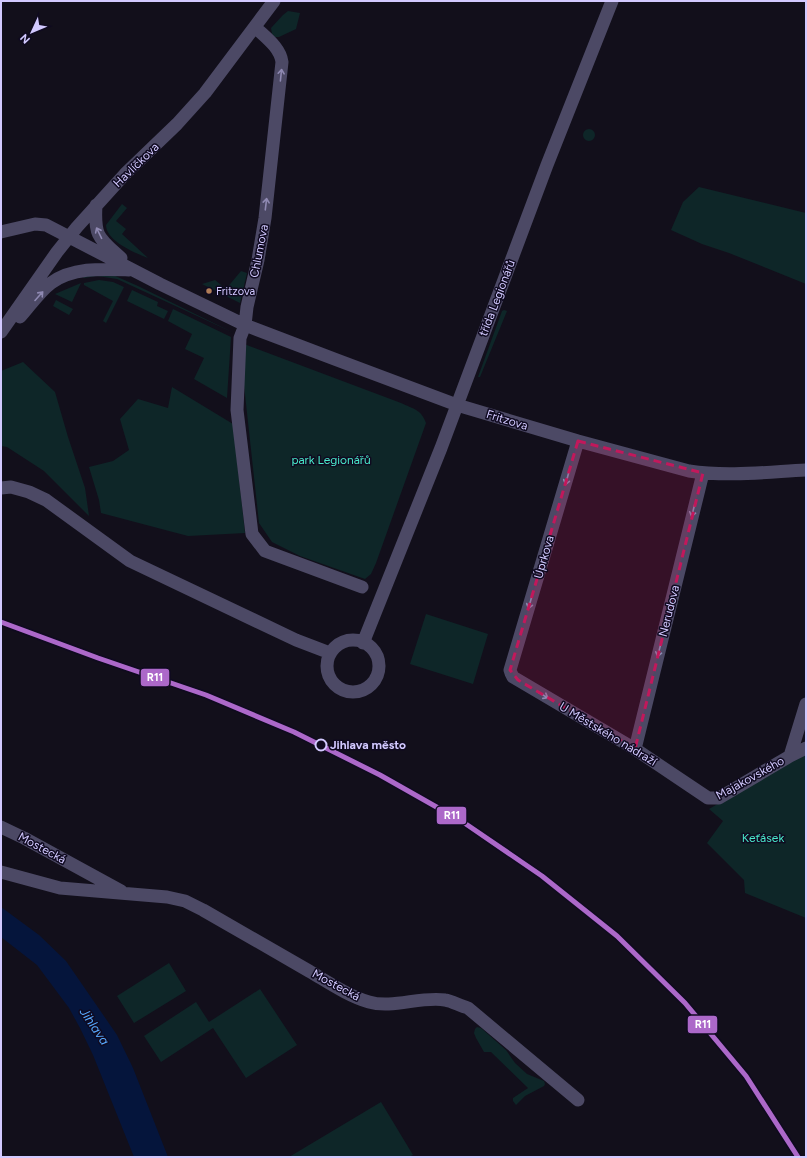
<svg xmlns="http://www.w3.org/2000/svg" width="807" height="1158" font-family="Figtree,sans-serif">
<style>
.green{fill:#0e2628}
.water{fill:#05153c}
.lines{fill:none;stroke-linecap:round;stroke-linejoin:round}
.minor{stroke:#4c4965;stroke-width:13}
.rail-1-casing{stroke:#0f0a20;stroke-width:8}
.rail-1{stroke:#ac68c9;stroke-width:5}
.oneway{stroke:#8f89b2}
.marked{fill:#c2185b;fill-opacity:0.2;stroke:#c2185b;stroke-width:3;stroke-dasharray:8 5;stroke-linejoin:round}
.bus-dot{fill:#b07c57;stroke:#0f0a20;stroke-width:1.5}
.stop-dot{fill:#0f0a20;stroke:#d2c9ff;stroke-width:2}
.labels{text-anchor:middle;stroke-width:3;stroke-linejoin:round;paint-order:stroke}
.bus-label{font-size:11px;fill:#d2c9ff;stroke:#0f0a20;text-anchor:start}
.street-label{font-size:12px;fill:#d2c9ff;stroke:#0f0a20}
.park-label{font-size:12px;fill:#49eacb;stroke:#0f0a20}
.stop-label{font-size:12px;font-weight:bold;fill:#d2c9ff;stroke:#0f0a20;text-anchor:start}
.water-label{font-size:13px;font-style:italic;fill:#57a9ff;stroke:#0f0a20}
.line-badge{stroke:#0f0a20;stroke-width:1.5}
.badge-label{font-size:11px;text-anchor:middle;font-weight:bold;fill:#fff}
</style>
<rect width="100%" height="100%" fill="#120f1b"/>
<path class="green" d="M288 11 300 13 296 29 279 37H275L272 34 271 28 283 15Z
M583 135a6 6 0 1 1 12 0a6 6 0 1 1-12 0Z
M699 187 806 213V284L729 253 702 244 671 230 683 202Z
M122 204 127 208 116 221 126 229 122 234 148 258C135 253 106 241 106 225Z
M241 271 247 273 240 303 202 284 215 280 226 289Z
M113 275 138 286 234 333 117 279 97 276 84 278 82 276Z
M99 280 113 282 124 287 106 323 103 321 113 301 84 285V283Z
M81 283 72 302 55 294Z
M132 290 158 302 157 306 168 311 164 319 127 301Z
M56 300 73 309 69 315 53 306Z
M173 309 231 337 227 398 194 379 204 358 185 349 192 334 168 321Z
M504 310 507 311 480 377H478L502 311Z
M244 344 401 403C413 409 421 409 426 423L376 563 371 574 365 579 300 556 272 542 259 523 242 367Z
M23 362 55 392 68 437 85 488 89 516 44 471 7 447 1 446V371Z
M172 387 233 424 245 533 188 536 101 513 99 500 89 467 113 461 129 450 120 419 138 399 168 408Z
M426 614 488 634 473 684 410 664Z
M806 754V918L745 893 744 880 707 843 723 821 709 809 792 761Z
M169 963 186 991 134 1023 117 996Z
M260 989 297 1045 246 1078 213 1028 161 1062 144 1036 196 1002 209 1022Z
M477 1027 481 1028 506 1050 515 1063 527 1074 544 1081 545 1084 544 1086 525 1096 516 1105 513 1101V1098L528 1088 491 1052H484L476 1038 474 1033 475 1029Z
M381 1102 413 1155 409 1157H289Z"/>
<path class="water" d="M1 907 39 935 66 961 117 1035 133 1068 168 1157H134L93 1055 80 1028 69 1008 37 965 1 937Z"/>
<g class="lines">
<path class="minor" d="M255 27C265 37 280 47 282 62L265 218 258 260 247 307 245 325 240 338 237 410 252 534 265 551 362 587
M96 205C94 237 99 238 121 258
M1 232 35 224 46 225 160 284 245 325 337 360 457 405 578 441 689 471C727 477 767 472 806 470
M20 317C30 306 39 292 51 283 73 267 103 269 129 270
M1 332 57 252 77 227 125 174 177 124 205 93 274 1
M578 441 510 670 511 673 513 677 635 749 708 798H719L790 756 806 748
M1 488 11 487 29 492 46 500 130 561 296 640 330 653
M327 666a26 26 0 1 1 52 0a26 26 0 1 1-52 0Z
M363 643 441 448 547 165 612 1
M635 749 703 473
M790 756 806 704
M1 827 24 838 121 891
M1 872 60 888 167 897 185 901 203 910C239 931 274 951 309 971 328 982 348 996 369 1002 392 1009 421 996 445 1000 452 1001 460 1006 468 1008L578 1100"/>
<defs>
<path id="rail-1" d="M1 622 98 658 206 695 294 732 380 775 463 822 542 876 617 936 685 1003 746 1076 798 1157"/>
</defs>
<use href="#rail-1" class="rail-1-casing"/>
<use href="#rail-1" class="rail-1"/>
</g>
<defs><path id="oneway-shaft" d="M-6 0H5M1.5-3L5.5 0L1.5 3" fill="none" stroke-width="1.6" stroke-linecap="round" stroke-linejoin="round"/></defs>
<g class="oneway">
<use href="#oneway-shaft" transform="translate(281 75) rotate(-84)"/>
<use href="#oneway-shaft" transform="translate(266 204) rotate(-83)"/>
<use href="#oneway-shaft" transform="translate(99 233) rotate(-116)"/>
<use href="#oneway-shaft" transform="translate(39 296) rotate(-48)"/>
<use href="#oneway-shaft" transform="translate(567 479) rotate(106)"/>
<use href="#oneway-shaft" transform="translate(693 511) rotate(104)"/>
<use href="#oneway-shaft" transform="translate(530 603) rotate(106)"/>
<use href="#oneway-shaft" transform="translate(659 651) rotate(104)"/>
<use href="#oneway-shaft" transform="translate(543 695) rotate(30)"/>
</g>
<path class="marked" d="M578 441 703 473 635 749 518 680 510 670Z"/>
<circle class="bus-dot" cx="209" cy="291" r="3.5"/>
<circle class="stop-dot" cx="321" cy="745" r="5.5"/>
<g class="labels">
<g class="bus-label">
<text x="216" y="295">Fritzova</text>
</g>
<g class="street-label">
<text transform="translate(136 165) rotate(-44)" y="4">Havlíčkova</text>
<text transform="translate(259 251) rotate(-79)" y="4">Chlumova</text>
<text transform="translate(497 298) rotate(-69)" y="4">třída Legionářů</text>
<text transform="translate(507 420) rotate(17)" y="4">Fritzova</text>
<text transform="translate(544 557) rotate(-74)" y="4">Úprkova</text>
<text transform="translate(669 611) rotate(-76)" y="4">Nerudova</text>
<text transform="translate(608 734) rotate(31)" y="4">U Městského nádraží</text>
<text transform="translate(750 778) rotate(-29)" y="4">Majakovského</text>
<text transform="translate(42 848) rotate(28)" y="4">Mostecká</text>
<text transform="translate(336 985) rotate(28)" y="4">Mostecká</text>
</g>
<g class="park-label">
<text x="331" y="464">park Legionářů</text>
<text x="763" y="842">Keťásek</text>
</g>
<g class="stop-label">
<text x="330" y="749">Jihlava město</text>
</g>
<g class="water-label">
<text transform="translate(95 1026) rotate(56)" y="5">Jihlava</text>
</g>
</g>
<g class="line-badge">
<rect x="140" y="668" width="30" height="19" rx="4" fill="#ac68c9"/>
<rect x="436" y="806" width="31" height="19" rx="4" fill="#ac68c9"/>
<rect x="687" y="1015" width="31" height="19" rx="4" fill="#ac68c9"/>
</g>
<g class="badge-label">
<text x="155" y="681">R11</text>
<text x="452" y="819">R11</text>
<text x="703" y="1028">R11</text>
</g>
<rect width="807" height="1158" fill="none" stroke="#d2c9ff" stroke-width="4"/>
<g transform="translate(32 32) rotate(226)" stroke="#0f0a20" stroke-width="3" paint-order="stroke">
<path d="M0-3L7 15L0 10L-7 15Z" fill="#d2c9ff"/>
<text y="-6" font-size="11" font-weight="bold" text-anchor="middle" fill="#d2c9ff">N</text>
</g>
</svg>
